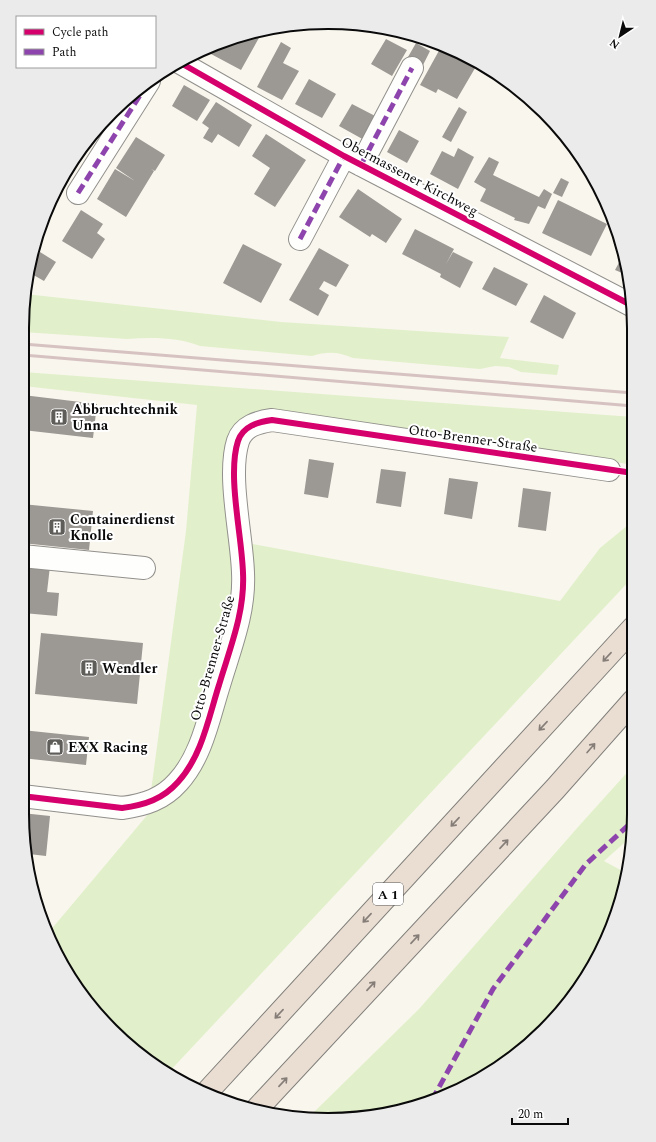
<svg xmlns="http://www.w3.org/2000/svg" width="656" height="1142" font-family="Spectral,serif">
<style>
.green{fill:#e1f0ca}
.building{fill:#9c9894}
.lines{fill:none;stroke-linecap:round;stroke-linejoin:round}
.minor-casing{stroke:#92908c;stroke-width:24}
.highway-casing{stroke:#7f7e7a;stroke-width:24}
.minor{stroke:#fefefc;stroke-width:22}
.highway{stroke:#eaddd2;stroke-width:22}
.rail{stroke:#d7c2c2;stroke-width:3}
.quiet{stroke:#8e44ad;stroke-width:5;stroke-dasharray:10 5;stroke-linecap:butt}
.cycleway-casing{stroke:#fff;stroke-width:8}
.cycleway{stroke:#d6006c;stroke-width:6}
.oneway{stroke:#857e78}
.labels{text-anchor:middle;stroke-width:4;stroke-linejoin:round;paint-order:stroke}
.shield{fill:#fff;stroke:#545454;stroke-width:1}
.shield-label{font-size:13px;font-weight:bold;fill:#0a0a0a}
.street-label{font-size:14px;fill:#0a0a0a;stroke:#fff}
.poi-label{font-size:14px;font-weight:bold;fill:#0a0a0a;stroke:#fff;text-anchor:start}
.rim{fill:none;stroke:#0a0a0a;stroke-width:2}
</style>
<rect width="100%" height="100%" fill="#f9f6ed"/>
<path class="green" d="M25 294 281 322 509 337 500 358 559 365 557 375 521 372 509 367 495 366 480 369 353 358C338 352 328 351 312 356L200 346C178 337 151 337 127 339L23 332V308Z
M23 372 633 417V465L581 456 239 422 235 608 197 733 176 775 151 791 186 531 197 405 23 386Z
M633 521V577L168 1073 158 1068 85 1000 49 932 149 813 184 785 247 543 560 601 600 548Z
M633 766V835L604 861 626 873 618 913 583 984 514 1057 445 1097 348 1119 310 1116 419 1009 578 827Z"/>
<path class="building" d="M254 32 260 36 241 70 211 54 217 44Z
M386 39 407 50 392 76 371 64Z
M281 42 291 48 283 63 299 71 282 100 257 87Z
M416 43 430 51 423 65 408 57Z
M441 47 451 53 453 50 478 63 457 99 438 89 436 93 420 85Z
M309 79 336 94 322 118 295 104Z
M184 85 210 100 197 121 172 106Z
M216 102 252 125 239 147 218 134 212 143 203 138 209 128 202 123Z
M352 104 379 118 366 141 339 126Z
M459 107 467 112 451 142 442 137Z
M399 130 419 141 407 163 387 152Z
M266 134 306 160 275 207 254 194 270 168 252 156Z
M136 137 165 155 155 171 151 169 154 171 126 217 97 199 115 169 135 181 116 168Z
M458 148 474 157 458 189 430 174 442 151 454 157Z
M489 157 499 162 493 175 539 197 544 189 552 194 545 209 538 206 529 224 514 220 515 218 480 201 486 189 474 182Z
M561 178 569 182 562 197 553 193Z
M358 189 402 219 386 243 372 234 370 237 339 217Z
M558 200 607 224 591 256 542 233Z
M81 210 103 224 97 233 105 239 92 259 62 241Z
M611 214 614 221 615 224 608 221Z
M43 219 46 221 37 235 38 229Z
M415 229 454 249 446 264 453 252 473 262 460 288 440 277 441 274 402 254Z
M243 244 282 264 261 303 223 283Z
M319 248 349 265 336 287 324 281 319 289 329 295 318 316 289 300Z
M40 252 56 262 44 281 30 273Z
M623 255 627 274V275L615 270Z
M494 267 528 284 516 306 482 289Z
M544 295 576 313 563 339 530 322Z
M23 395 97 404 93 438 23 430Z
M309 459 334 463 328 498 304 494Z
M381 469 406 472 401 507 376 503Z
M449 478 478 482 472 519 444 514Z
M523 488 551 492 546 531 518 527Z
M22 504 93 511 89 550 22 543Z
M22 564 50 566 47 592 59 593 57 616 23 613 24 597H22Z
M41 633 143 643 137 704 35 694Z
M22 730 89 737 86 765 22 758Z
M22 813 50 816 46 856 29 854Z"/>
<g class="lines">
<defs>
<path id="minor" d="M179 62 344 156 633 306
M361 165 412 68
M78 193 149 81
M300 239 344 156
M22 556 144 568
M22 796 122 808C145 805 163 799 178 782 202 756 209 716 219 685 230 648 245 612 243 573 242 536 227 475 238 441 243 426 258 422 272 420L609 470"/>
<path id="highway" d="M208 1091 633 628
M256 1110 555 789 633 701"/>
</defs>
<use href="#minor" class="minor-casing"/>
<use href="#highway" class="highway-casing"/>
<use href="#minor" class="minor"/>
<use href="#highway" class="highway"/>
<path class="rail" d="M23 344 633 393
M23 355 633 406"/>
<path class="quiet" d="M361 165 412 68
M78 193 149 81
M300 239 344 156
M432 1100 493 989 586 864 633 821"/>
<defs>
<path id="cycleway" d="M179 62 344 156 633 306
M22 796 122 808C145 805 163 799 178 782 202 756 209 716 219 685 230 648 245 612 243 573 242 536 227 475 238 441 243 426 258 422 272 420L633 473"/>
</defs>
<use href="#cycleway" class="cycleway-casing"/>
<use href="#cycleway" class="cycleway"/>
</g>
<defs><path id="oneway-shaft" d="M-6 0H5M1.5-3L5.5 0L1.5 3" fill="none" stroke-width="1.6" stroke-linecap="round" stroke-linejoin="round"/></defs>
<g class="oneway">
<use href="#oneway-shaft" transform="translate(607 657) rotate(133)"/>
<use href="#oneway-shaft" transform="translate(543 726) rotate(133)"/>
<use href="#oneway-shaft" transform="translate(591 748) rotate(-49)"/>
<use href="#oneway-shaft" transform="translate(455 822) rotate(133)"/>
<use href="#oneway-shaft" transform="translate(504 844) rotate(-47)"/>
<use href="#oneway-shaft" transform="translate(367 918) rotate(133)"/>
<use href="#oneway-shaft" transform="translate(415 939) rotate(-47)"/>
<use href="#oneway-shaft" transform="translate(371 986) rotate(-47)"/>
<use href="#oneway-shaft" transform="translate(279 1014) rotate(133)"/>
<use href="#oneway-shaft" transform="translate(283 1082) rotate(-47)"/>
</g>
<defs>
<symbol id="building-square" viewBox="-11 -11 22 22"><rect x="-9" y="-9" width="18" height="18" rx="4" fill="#5e5d59" stroke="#fff"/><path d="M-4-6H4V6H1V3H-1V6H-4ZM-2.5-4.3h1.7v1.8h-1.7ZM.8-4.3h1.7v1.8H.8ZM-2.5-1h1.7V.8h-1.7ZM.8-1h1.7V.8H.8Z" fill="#fff"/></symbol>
<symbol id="shop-square" viewBox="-11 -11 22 22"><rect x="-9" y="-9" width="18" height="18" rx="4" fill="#5e5d59" stroke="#fff"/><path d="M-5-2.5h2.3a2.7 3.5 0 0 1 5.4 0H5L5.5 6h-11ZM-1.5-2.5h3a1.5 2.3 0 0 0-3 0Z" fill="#fff"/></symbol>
</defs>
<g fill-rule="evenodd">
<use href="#building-square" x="49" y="407" width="20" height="20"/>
<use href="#building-square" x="47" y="517" width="20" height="20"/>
<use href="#building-square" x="79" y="658" width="20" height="20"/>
<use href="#shop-square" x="45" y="737" width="20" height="20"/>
</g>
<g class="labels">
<rect class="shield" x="373" y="883" width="30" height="22" rx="3"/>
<g class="shield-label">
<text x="388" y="899">A 1</text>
</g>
<g class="street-label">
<text transform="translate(410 176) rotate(28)" y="5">Obermassener Kirchweg</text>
<text transform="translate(473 438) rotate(8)" y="5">Otto-Brenner-Straße</text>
<text transform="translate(212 658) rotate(-74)" y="5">Otto-Brenner-Straße</text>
</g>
<g class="poi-label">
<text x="72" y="414">Abbruchtechnik<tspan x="72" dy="16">Unna</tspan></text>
<text x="70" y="524">Containerdienst<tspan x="70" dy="16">Knolle</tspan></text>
<text x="102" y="673">Wendler</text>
<text x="68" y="752">EXX Racing</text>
</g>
</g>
<path d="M0 0H656V1142H0ZM328 29H328A299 299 0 0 1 627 328V814A299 299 0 0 1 328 1113H328A299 299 0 0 1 29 814V328A299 299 0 0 1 328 29Z" fill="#ebebeb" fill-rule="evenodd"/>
<path class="rim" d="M328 29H328A299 299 0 0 1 627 328V814A299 299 0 0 1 328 1113H328A299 299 0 0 1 29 814V328A299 299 0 0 1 328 29Z"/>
<rect x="16" y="16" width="140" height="52" fill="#ffffff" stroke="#9d9d9d"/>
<rect x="24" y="29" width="20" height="6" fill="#d6006c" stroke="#9d9d9d"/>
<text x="52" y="36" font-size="12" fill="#0a0a0a">Cycle path</text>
<rect x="24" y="49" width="20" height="6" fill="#8e44ad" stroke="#9d9d9d"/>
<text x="52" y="56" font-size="12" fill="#0a0a0a">Path</text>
<g transform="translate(620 36) rotate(215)" stroke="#ffffff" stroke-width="3" paint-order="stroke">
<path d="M0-3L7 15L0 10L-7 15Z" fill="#0a0a0a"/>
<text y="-6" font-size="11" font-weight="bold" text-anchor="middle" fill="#0a0a0a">N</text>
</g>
<path d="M512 1118v6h56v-6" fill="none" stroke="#0a0a0a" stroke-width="2"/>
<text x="518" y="1118" font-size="12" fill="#0a0a0a" stroke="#ffffff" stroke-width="3" paint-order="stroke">20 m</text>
</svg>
